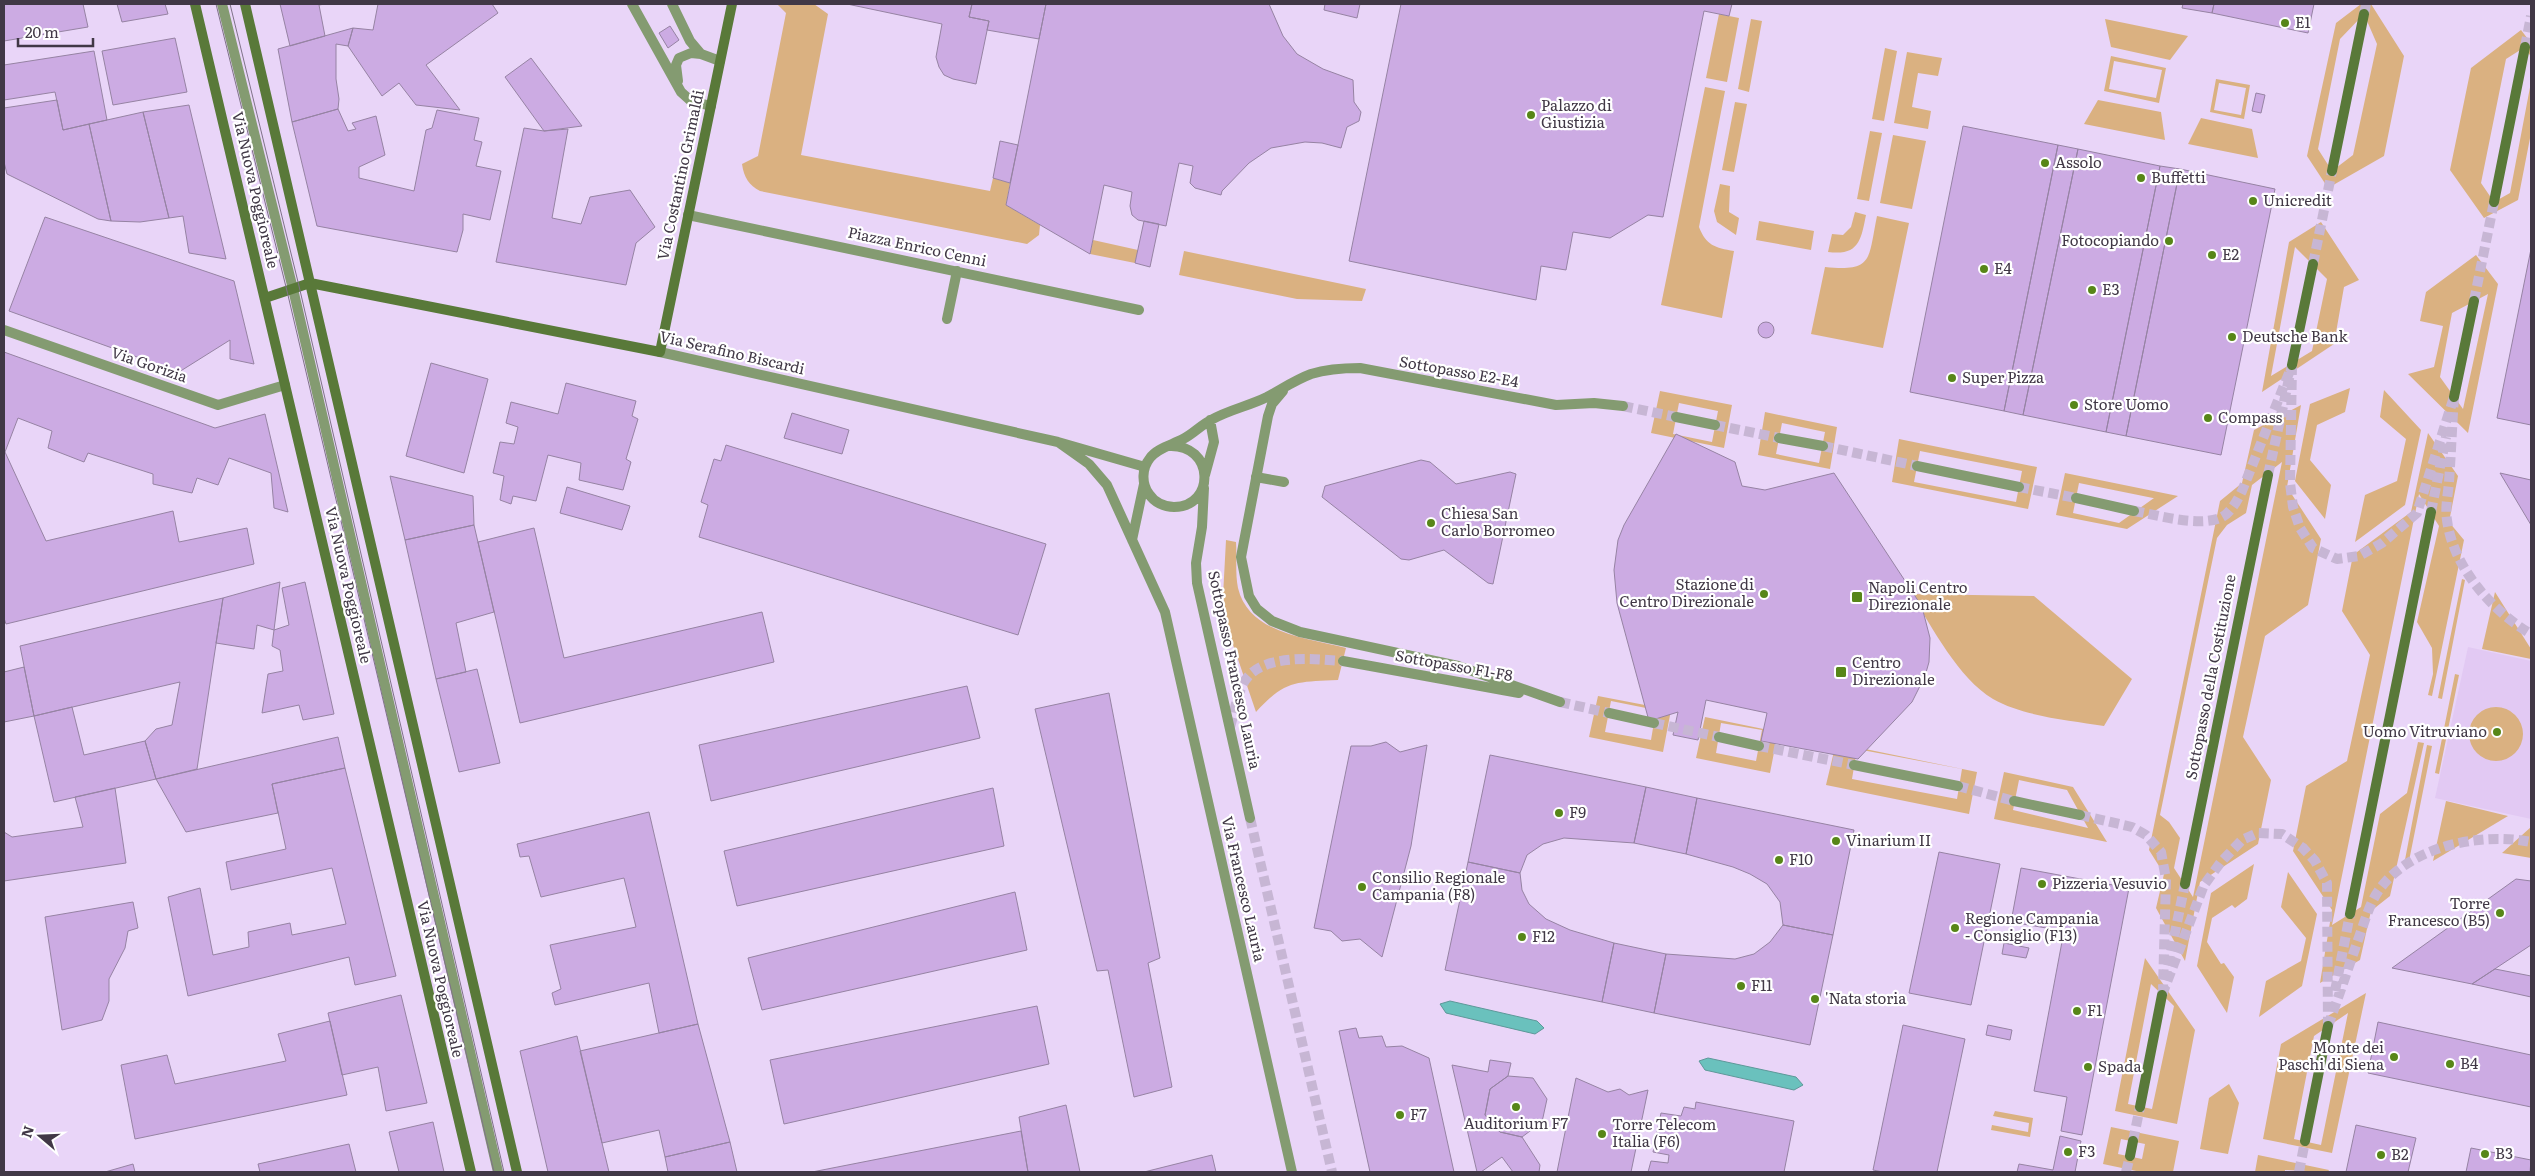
<svg xmlns="http://www.w3.org/2000/svg" width="2535" height="1176" font-family="Literata,serif">
<style>
.built{fill:#e2c9f3}
.green{fill:#dab181;fill-rule:evenodd}
.water{fill:#6ac1bd;stroke:#5e9899}
.building{fill:#ccabe3;stroke:#9683a3}
.lines{fill:none;stroke-linecap:round;stroke-linejoin:round}
.street-tunnel{stroke:#c7b6d4;stroke-width:10;stroke-dasharray:10 5;stroke-linecap:butt}
.secondary-tunnel{stroke:#c7b6d4;stroke-width:10;stroke-dasharray:10 5;stroke-linecap:butt}
.lane{stroke:#849b71;stroke-width:10}
.street{stroke:#849b71;stroke-width:10}
.secondary{stroke:#597939;stroke-width:10}
.tram{stroke:#7f7288;stroke-width:1}
.poi-dot{fill:#578618;stroke:#fff;stroke-width:2}
.labels{text-anchor:middle;stroke-width:4.5;stroke-linejoin:round;paint-order:stroke}
.poi-label{font-size:15px;fill:#413846;stroke:#fff;text-anchor:start}
.street-label{font-size:15px;fill:#413846;stroke:#fff}
</style>
<rect width="100%" height="100%" fill="#e9d5f8"/>
<path class="built" d="M2468 647 2531 661V819L2435 798Z"/>
<path class="green" d="M777 4H814L828 14 801 155 990 191 993 178 1010 183 1006 205 1040 225 1039 235 1027 244 760 191C749 185 744 178 742 164L758 156 786 13Z
M2361 4H2371L2404 56 2384 156 2328 188 2307 156 2336 23ZM2364 14 2377 44 2353 155 2332 171 2318 149 2340 39Z
M1719 14 1739 18 1727 82 1706 78Z
M1751 19 1762 21 1749 92 1738 89Z
M2105 19 2188 36 2170 60 2111 47Z
M2521 30 2531 43V57L2525 47 2506 59 2481 183 2494 202 2510 193 2531 82V133L2518 200 2484 218 2450 170 2471 68Z
M1885 48 1897 51 1884 121 1872 119Z
M1907 52 1942 58 1938 76 1918 73 1912 107 1931 111 1928 129 1894 123Z
M2111 56 2166 68 2159 103 2104 91ZM2114 61 2162 70 2156 98 2109 89Z
M2216 79 2250 85 2244 119 2210 112ZM2219 83 2246 88 2241 115 2214 110Z
M1705 87 1725 91 1699 227C1706 245 1715 248 1734 251L1722 318 1661 305Z
M2098 100 2161 112 2165 140 2084 124Z
M1735 102 1747 104 1734 172 1722 170Z
M2201 118 2252 129 2258 158 2188 144Z
M1870 131 1882 133 1869 201 1857 199Z
M1893 135 1926 141 1912 209 1880 203Z
M1720 184 1730 186 1729 212 1739 218 1736 235 1717 222 1714 211Z
M1855 212 1866 215C1861 240 1859 256 1828 252L1832 234 1843 235 1851 227Z
M1877 216 1909 223 1883 348 1811 334 1825 267C1874 272 1868 259 1877 216Z
M1759 221 1814 231 1811 250 1756 240Z
M2321 222 2359 280 2344 287 2334 344 2262 392 2289 242ZM2295 247 2327 279 2312 351 2271 376Z
M1093 240 1138 250 1135 263 1090 254Z
M1184 251 1366 289 1362 301 1297 299 1179 275Z
M2476 255 2498 284 2468 433 2408 374 2434 367 2443 326 2420 321 2426 292ZM2488 294 2463 409 2440 377 2452 313Z
M2350 388 2345 412 2317 425 2310 460 2331 485 2325 519 2295 481 2310 404Z
M2384 390 2421 430 2405 505 2355 542 2365 495 2397 481 2406 439 2380 417Z
M1660 391 1732 405 1724 448 1651 433ZM1679 403 1718 411 1712 442 1673 434Z
M2301 405 2287 487 2321 539 2308 605 2265 636 2243 737 2271 780 2258 844 2200 882 2185 961 2156 908 2164 874 2149 850 2220 501 2242 483 2254 430ZM2282 462 2193 897 2174 868 2180 838 2169 822 2160 815 2217 538 2227 525 2246 513 2252 485Z
M1765 412 1837 427 1830 469 1758 455ZM1782 423 1825 432 1819 463 1776 454Z
M2428 433 2458 476 2449 522 2464 540 2432 696 2428 695 2433 674 2432 648 2417 622 2439 526 2419 494 2332 925 2361 907 2380 814 2407 793 2418 742 2424 743 2390 896 2371 911 2360 960 2320 983 2332 910 2293 851 2306 786 2347 761 2370 655 2342 611 2353 555 2411 512Z
M1899 439 2037 467 2028 509 1892 482ZM1920 451 2022 471 2016 502 1914 482Z
M2065 473 2178 496 2127 529 2056 515ZM2079 483 2153 498H2154L2119 523 2073 513Z
M1226 540 1236 542C1237 556 1235 574 1238 588 1249 634 1307 638 1346 648L1338 680C1296 682 1285 680 1256 712L1228 630 1223 596Z
M2462 579 2465 580 2442 699 2438 698Z
M2495 592 2531 649V659L2482 649Z
M1911 594 2034 596 2132 679 2104 726C2069 720 2025 717 1993 699 1958 678 1933 628 1911 594Z
M2455 674 2459 675 2439 774 2435 773Z
M1598 696 1671 710 1663 752 1589 737ZM1611 701 1656 710 1651 740 1605 732Z
M2469 734a27 27 0 1 1 54 0a27 27 0 1 1-54 0Z
M1705 717 1778 732 1770 773 1696 758ZM1721 723 1762 730 1756 761 1716 753Z
M1836 743 1977 772 1969 814 1826 785ZM1857 749 1962 769 1957 799 1852 779Z
M2427 745 2432 746 2408 866 2404 865Z
M2004 772 2073 787 2107 842 1994 819ZM2019 780 2067 790 2088 828 2013 810Z
M2446 801 2508 816 2433 861Z
M2531 827V858L2502 853Z
M2254 864 2247 899 2235 908 2232 905 2212 918 2207 942 2221 964 2224 963 2234 977 2227 1013 2197 966 2211 893Z
M2288 872 2317 914 2302 986 2259 1017 2266 981 2301 961 2306 938 2281 907Z
M2145 958 2195 1030 2177 1124 2115 1111ZM2151 984 2174 1006 2152 1109 2128 1104Z
M2366 993 2332 1153 2263 1139 2281 1044ZM2348 1013 2321 1145 2294 1139 2314 1036Z
M2229 1084 2239 1103 2228 1154 2200 1149 2209 1098Z
M1995 1111 2033 1118 2030 1137 1991 1130 1992 1125 2028 1132 2029 1123 1993 1116Z
M2111 1127 2179 1141 2173 1172H2141L2103 1164ZM2121 1139 2145 1144 2142 1159 2118 1154Z
M2258 1155 2329 1170 2328 1172 2285 1170V1172H2255Z"/>
<path class="water" d="M1450 1001 1537 1021 1544 1028 1535 1034 1446 1013 1440 1004Z
M1708 1058 1796 1077 1803 1085 1794 1090 1705 1070 1699 1061Z"/>
<path class="building" d="M4 4H83L88 27 4 41Z
M117 4H165L168 14 122 22Z
M280 4H325L319 5 325 36 290 46Z
M378 4H492L498 13 426 65 460 110 416 105 399 83 382 96 348 46 353 28 373 30Z
M847 4H972L969 17 989 21 976 84 953 79 944 75 939 67 936 57 942 24Z
M972 4H1046L1039 39 987 30 989 21 969 17Z
M1046 4H1269L1283 36 1297 54 1323 69 1353 80 1354 102 1361 112 1359 121 1347 127 1341 148 1322 143 1305 142 1271 148 1249 163 1222 191 1221 195 1195 188 1190 183 1193 166 1179 163 1166 226 1138 220 1132 215 1130 206 1132 192 1104 185 1090 254 1006 205Z
M1325 4H1360L1357 18 1324 10Z
M1401 4H1732L1729 16 1704 11 1663 217 1648 215 1610 238 1573 232 1566 270 1541 266 1536 300 1349 261Z
M2183 4H2214L2212 13 2182 8Z
M2214 4H2314L2308 33 2212 13Z
M670 26 679 40 668 48 659 33Z
M353 28 348 46 336 44V79L339 99 338 109 292 122 278 49Z
M175 38 187 92 113 105 102 51Z
M94 51 107 120 63 130 55 92 4 100V65Z
M531 58 582 126 544 131 505 77Z
M2256 93 2265 95 2261 113 2252 111Z
M57 100 63 130 89 124 111 221 98 219 7 174 4 162V108Z
M189 105 226 259 189 253 183 216 169 218 143 112Z
M338 109 348 131 356 129 352 123 376 116 385 155 359 167V178L414 191 426 130 432 128 437 110 479 118 474 140 482 142 476 166 501 171 490 220 463 214V230L457 252 317 226 292 122Z
M143 112 169 218 140 222 111 221 89 124Z
M1963 126 2058 145 2004 411 1910 392Z
M524 128 544 131 568 129 552 218 581 224 590 197 630 190 655 227 636 243 626 285 496 262Z
M1000 141 1018 145 1010 183 993 178Z
M2058 145 2078 149 2023 415 2004 411Z
M2078 149 2160 166 2106 432 2023 415Z
M2160 166 2180 169 2126 436 2106 432Z
M2180 169 2275 189 2221 455 2126 436Z
M45 217 234 281 254 364 230 359V340L179 372 9 311Z
M1144 221 1159 224 1150 267 1135 263Z
M2531 249V425L2497 418Z
M1758 330a8 8 0 1 1 16 0a8 8 0 1 1-16 0Z
M4 352 215 428 265 414 288 512 274 508 271 473 229 458 218 485 197 478 192 493 153 484V474L88 453 84 462 48 448 52 431 18 418 5 452 46 541 173 511 179 542 247 528 254 564 6 624 4 618Z
M431 363 488 379 464 473 406 456Z
M566 383 636 401 632 416 638 419 626 459 631 462 623 490 579 480 581 463 548 455 536 501 513 496 511 504 500 500 504 476 493 473 500 442 514 444 518 427 506 423 511 402 558 414Z
M792 413 849 430 842 454 784 438Z
M1676 434 1735 462 1742 486 1765 490 1834 473 1917 599 1923 611 1930 638 1929 662 1925 676 1912 702 1858 759 1761 741 1767 713 1706 700 1698 740 1673 735 1678 712 1649 721 1617 603 1614 570 1618 540 1624 525Z
M726 445 1046 544 1018 635 699 537 708 505 701 502 714 459 721 461Z
M1421 460 1430 462 1456 484 1510 472 1516 474 1493 584 1488 583 1444 550 1409 560 1401 559 1322 497 1325 486Z
M2500 473 2531 480V525Z
M390 476 473 496 474 525 405 540Z
M567 487 630 506 622 530 560 513Z
M474 525 494 612 456 623 466 672 436 679 405 540Z
M534 528 564 658 762 612 774 662 520 723 478 542Z
M280 582 274 630 257 625 254 649 216 643 223 598Z
M305 582 334 714 303 720 299 705 262 713 268 674 283 671 280 650 272 646 274 630 289 625 282 588Z
M223 598 197 769 156 779 145 741 156 729 172 725 180 682 34 716 20 646Z
M24 667 34 716 4 722V672Z
M477 669 500 763 459 772 436 679Z
M967 686 980 738 711 801 699 745Z
M1109 693 1160 958 1148 963 1172 1087 1134 1097 1108 970 1097 971 1035 709Z
M72 707 84 755 145 741 156 779 54 802 34 716Z
M338 737 345 768 272 784 278 813 186 832 156 779Z
M1386 742 1400 752 1427 745 1411 846 1382 957 1360 939 1342 941 1331 931 1314 928 1351 746H1371Z
M1490 755 1646 787 1634 843 1564 838 1543 844 1527 855 1520 873 1468 862Z
M345 768 396 976 355 985 349 957 188 996 168 897 200 888 213 955 249 947 248 932 290 923 292 935 346 924 332 868 231 890 226 862 286 849 272 784Z
M1646 787 1697 798 1686 854 1634 843Z
M115 788 126 863 4 881V832L12 837 83 827 75 797Z
M993 788 1004 846 737 906 724 851Z
M1697 798 1854 830 1833 935 1783 925 1780 902 1767 884 1750 874 1733 867 1686 854Z
M649 812 698 1024 659 1033 649 983 555 1005 552 993 561 989 550 945 636 927 624 878 541 897 529 856 520 857 517 844Z
M1939 852 2000 864 1971 1005 1909 993Z
M1468 862 1520 873 1522 890 1529 904 1546 919 1570 930 1614 943 1602 1002 1445 970Z
M2021 868 2129 888 2082 1135 2061 1131 2067 1097 2034 1091 2064 931 2011 922Z
M2516 879 2531 881V945L2472 984 2392 968Z
M1015 892 1027 950 762 1010 748 958Z
M133 902 138 928 128 931 125 948 109 979V1001L102 1020 62 1030 45 917Z
M1783 925 1833 935 1810 1045 1654 1013 1666 954 1735 959 1754 954 1770 942Z
M1614 943 1666 954 1654 1013 1602 1002Z
M2004 943 2029 948 2026 958 2002 954Z
M2495 969 2531 976V997L2472 984Z
M401 995 427 1103 386 1111 378 1067 342 1075 328 1013Z
M1037 1006 1049 1064 784 1124 770 1060Z
M330 1021 347 1095 135 1139 121 1065 167 1055 175 1084 286 1061 278 1034Z
M2378 1022 2531 1055V1107L2368 1073Z
M698 1024 730 1142 665 1157 659 1130 602 1143 580 1051Z
M1903 1025 1965 1039 1937 1172H1883L1873 1170Z
M1988 1025 2012 1030 2010 1040 1986 1035Z
M1356 1028 1359 1038 1382 1036 1386 1047 1402 1046 1429 1058 1454 1172H1370L1339 1031Z
M577 1036 602 1143 609 1172H548L520 1051Z
M1490 1060 1511 1063 1508 1076 1490 1089 1485 1115 1500 1132 1522 1137 1540 1165 1539 1172H1513L1502 1157 1481 1172H1477L1452 1065 1488 1072Z
M1508 1076 1533 1078 1547 1099 1542 1122 1522 1137 1500 1132 1485 1115 1490 1089Z
M1576 1078 1608 1092 1620 1089 1629 1095 1648 1090 1631 1172H1557Z
M1696 1102 1794 1121 1784 1172H1648L1651 1161 1668 1163 1669 1155 1653 1152 1661 1113 1681 1116 1684 1107 1695 1109Z
M1066 1105 1080 1172H1028L1019 1117Z
M433 1122 444 1172H399L389 1132Z
M2356 1125 2416 1138 2408 1172H2346Z
M1021 1131 1028 1172H812Z
M2060 1136 2081 1141 2075 1172H2017L2019 1164 2053 1170Z
M730 1142 737 1172H668L665 1157Z
M349 1144 356 1172H260L258 1164Z
M2471 1148 2531 1160 2530 1172H2466Z
M1212 1155 1216 1172H1144Z
M133 1164 135 1172H105Z"/>
<g class="lines">
<path class="street-tunnel" d="M2292 365 2290 483 2293 507 2300 528 2313 548 2337 559 2359 556 2382 543 2417 513 2454 397
M1623 406 1676 417
M1715 425 1779 438
M1823 446 1917 466
M2019 487 2076 498
M2134 511C2157 515 2198 527 2220 518 2230 514 2237 501 2242 491L2289 373
M1560 702 1609 713
M1654 723 1719 737
M1230 727C1234 714 1236 699 1242 686 1257 652 1313 659 1343 661
M1759 746 1854 765
M1958 786 2014 801
M2080 815 2132 827 2146 835 2161 852 2166 879 2163 988
M1250 818 1332 1172
M2162 995 2204 885 2221 862 2242 840 2258 833 2282 834 2303 848 2315 861 2327 883 2328 1026"/>
<path class="secondary-tunnel" d="M2364 14 2366 4
M2525 47 2531 16
M2313 264 2332 171
M2474 301 2494 202
M2454 397C2452 426 2451 454 2449 482 2448 494 2445 508 2447 520 2453 567 2492 611 2531 634
M2268 475 2292 365
M2431 512 2446 437
M2335 991 2350 914
M2162 995 2185 884
M2328 1026C2338 998 2348 969 2358 940 2364 924 2369 904 2379 890 2410 846 2481 832 2531 842
M2133 1141 2140 1107
M2126 1172 2130 1156
M2299 1172 2305 1141"/>
<path class="lane" d="M222 4 293 289 498 1172
M632 4 681 92 691 101 711 106
M672 4 690 41 701 54 720 61
M678 81 676 65 679 58 691 53 701 54
M688 215 1139 310
M947 319 957 271
M1256 477 1284 482"/>
<path class="street" d="M4 330 218 405 285 385
M660 352 1058 442 1145 467
M1283 391 1272 404 1268 416 1241 557 1249 596 1257 609 1272 621 1300 632 1458 666 1560 702
M1676 417 1715 425
M1779 438 1823 446
M1058 442 1089 464 1107 485 1165 612 1292 1172
M1168 446C1215 443 1216 507 1174 507 1164 507 1154 502 1149 494 1141 483 1142 468 1150 458 1157 448 1172 445 1183 439 1193 434 1201 425 1211 420 1228 410 1249 406 1267 397 1282 389 1295 380 1311 374 1327 369 1344 368 1360 368L1556 405 1594 403 1623 406
M1917 466 2019 487
M1205 475 1214 442 1210 420
M1204 488 1202 527 1196 563 1197 583 1250 818
M2076 498 2134 511
M1132 540 1144 484
M1343 661 1519 693
M1609 713 1654 723
M1719 737 1759 746
M1854 765 1958 786
M2014 801 2080 815"/>
<path class="secondary" d="M195 4 471 1172
M245 4 517 1172
M2332 171 2364 14
M2494 202 2525 47
M310 283 660 352 732 4
M265 298 310 283
M2292 365 2313 264
M2454 397 2474 301
M2185 884 2268 475
M2350 914 2431 512
M2140 1107 2162 995
M2305 1141 2328 1026
M2130 1156 2133 1141"/>
<path class="tram" d="M216 4 287 291 494 1172
M230 4 299 286 504 1172"/>
</g>
<g class="poi-dot">
<circle cx="2285" cy="23" r="5"/>
<circle cx="1531" cy="115" r="5"/>
<circle cx="2045" cy="163" r="5"/>
<circle cx="2141" cy="178" r="5"/>
<circle cx="2253" cy="201" r="5"/>
<circle cx="2169" cy="241" r="5"/>
<circle cx="2212" cy="255" r="5"/>
<circle cx="1984" cy="269" r="5"/>
<circle cx="2092" cy="290" r="5"/>
<circle cx="2232" cy="337" r="5"/>
<circle cx="1952" cy="378" r="5"/>
<circle cx="2074" cy="405" r="5"/>
<circle cx="2208" cy="418" r="5"/>
<circle cx="1431" cy="523" r="5"/>
<circle cx="1764" cy="594" r="5"/>
<rect x="1851" y="591" width="12" height="12" rx="2.5"/>
<rect x="1835" y="666" width="12" height="12" rx="2.5"/>
<circle cx="2497" cy="732" r="5"/>
<circle cx="1559" cy="813" r="5"/>
<circle cx="1836" cy="841" r="5"/>
<circle cx="1779" cy="860" r="5"/>
<circle cx="2042" cy="884" r="5"/>
<circle cx="1362" cy="887" r="5"/>
<circle cx="2500" cy="913" r="5"/>
<circle cx="1955" cy="928" r="5"/>
<circle cx="1522" cy="937" r="5"/>
<circle cx="1741" cy="986" r="5"/>
<circle cx="1815" cy="999" r="5"/>
<circle cx="2077" cy="1011" r="5"/>
<circle cx="2394" cy="1057" r="5"/>
<circle cx="2450" cy="1064" r="5"/>
<circle cx="2088" cy="1067" r="5"/>
<circle cx="1516" cy="1107" r="5"/>
<circle cx="1400" cy="1115" r="5"/>
<circle cx="1602" cy="1134" r="5"/>
<circle cx="2068" cy="1152" r="5"/>
<circle cx="2485" cy="1154" r="5"/>
<circle cx="2381" cy="1155" r="5"/>
</g>
<g class="labels">
<g class="poi-label">
<text x="2295" y="28">E1</text>
<text x="1541" y="111">Palazzo di<tspan x="1541" dy="17">Giustizia</tspan></text>
<text x="2055" y="168">Assolo</text>
<text x="2151" y="183">Buffetti</text>
<text x="2263" y="206">Unicredit</text>
<text x="2159" y="246" text-anchor="end">Fotocopiando</text>
<text x="2222" y="260">E2</text>
<text x="1994" y="274">E4</text>
<text x="2102" y="295">E3</text>
<text x="2242" y="342">Deutsche Bank</text>
<text x="1962" y="383">Super Pizza</text>
<text x="2084" y="410">Store Uomo</text>
<text x="2218" y="423">Compass</text>
<text x="1441" y="519">Chiesa San<tspan x="1441" dy="17">Carlo Borromeo</tspan></text>
<text x="1754" y="590" text-anchor="end">Stazione di<tspan x="1754" dy="17">Centro Direzionale</tspan></text>
<text x="1868" y="593">Napoli Centro<tspan x="1868" dy="17">Direzionale</tspan></text>
<text x="1852" y="668">Centro<tspan x="1852" dy="17">Direzionale</tspan></text>
<text x="2487" y="737" text-anchor="end">Uomo Vitruviano</text>
<text x="1569" y="818">F9</text>
<text x="1846" y="846">Vinarium II</text>
<text x="1789" y="865">F10</text>
<text x="1372" y="883">Consilio Regionale<tspan x="1372" dy="17">Campania (F8)</tspan></text>
<text x="2052" y="889">Pizzeria Vesuvio</text>
<text x="2490" y="909" text-anchor="end">Torre<tspan x="2490" dy="17">Francesco (B5)</tspan></text>
<text x="1965" y="924">Regione Campania<tspan x="1965" dy="17">- Consiglio (F13)</tspan></text>
<text x="1532" y="942">F12</text>
<text x="1751" y="991">F11</text>
<text x="1825" y="1004">'Nata storia</text>
<text x="2087" y="1016">F1</text>
<text x="2384" y="1053" text-anchor="end">Monte dei<tspan x="2384" dy="17">Paschi di Siena</tspan></text>
<text x="2460" y="1069">B4</text>
<text x="2098" y="1072">Spada</text>
<text x="1410" y="1120">F7</text>
<text x="1516" y="1129" text-anchor="middle">Auditorium F7</text>
<text x="1612" y="1130">Torre Telecom<tspan x="1612" dy="17">Italia (F6)</tspan></text>
<text x="2078" y="1157">F3</text>
<text x="2495" y="1159">B3</text>
<text x="2391" y="1160">B2</text>
</g>
<g class="street-label">
<text transform="translate(681 175) rotate(-78)" y="5">Via Costantino Grimaldi</text>
<text transform="translate(255 190) rotate(77)" y="5">Via Nuova Poggioreale</text>
<text transform="translate(917 247) rotate(12)" y="5">Piazza Enrico Cenni</text>
<text transform="translate(732 353) rotate(13)" y="5">Via Serafino Biscardi</text>
<text transform="translate(149 365) rotate(19)" y="5">Via Gorizia</text>
<text transform="translate(1459 372) rotate(10)" y="5">Sottopasso E2-E4</text>
<text transform="translate(348 585) rotate(77)" y="5">Via Nuova Poggioreale</text>
<text transform="translate(1454 666) rotate(10)" y="5">Sottopasso F1-F8</text>
<text transform="translate(1234 670) rotate(78)" y="5">Sottopasso Francesco Lauria</text>
<text transform="translate(2211 677) rotate(-79)" y="5">Sottopasso della Costituzione</text>
<text transform="translate(1243 889) rotate(77)" y="5">Via Francesco Lauria</text>
<text transform="translate(440 979) rotate(77)" y="5">Via Nuova Poggioreale</text>
</g>
</g>
<rect width="2535" height="1176" fill="none" stroke="#413846" stroke-width="10"/>
<g transform="translate(40 1136) rotate(289)" stroke="#ffffff" stroke-width="4" paint-order="stroke">
<path d="M0-4L9 19L0 12L-9 19Z" fill="#413846"/>
<text y="-8" font-size="14" font-weight="bold" text-anchor="middle" fill="#413846">N</text>
</g>
<path d="M18 38v8h75v-8" fill="none" stroke="#413846" stroke-width="2.5"/>
<text x="25" y="38" font-size="15" fill="#413846" stroke="#ffffff" stroke-width="4" paint-order="stroke">20 m</text>
</svg>
